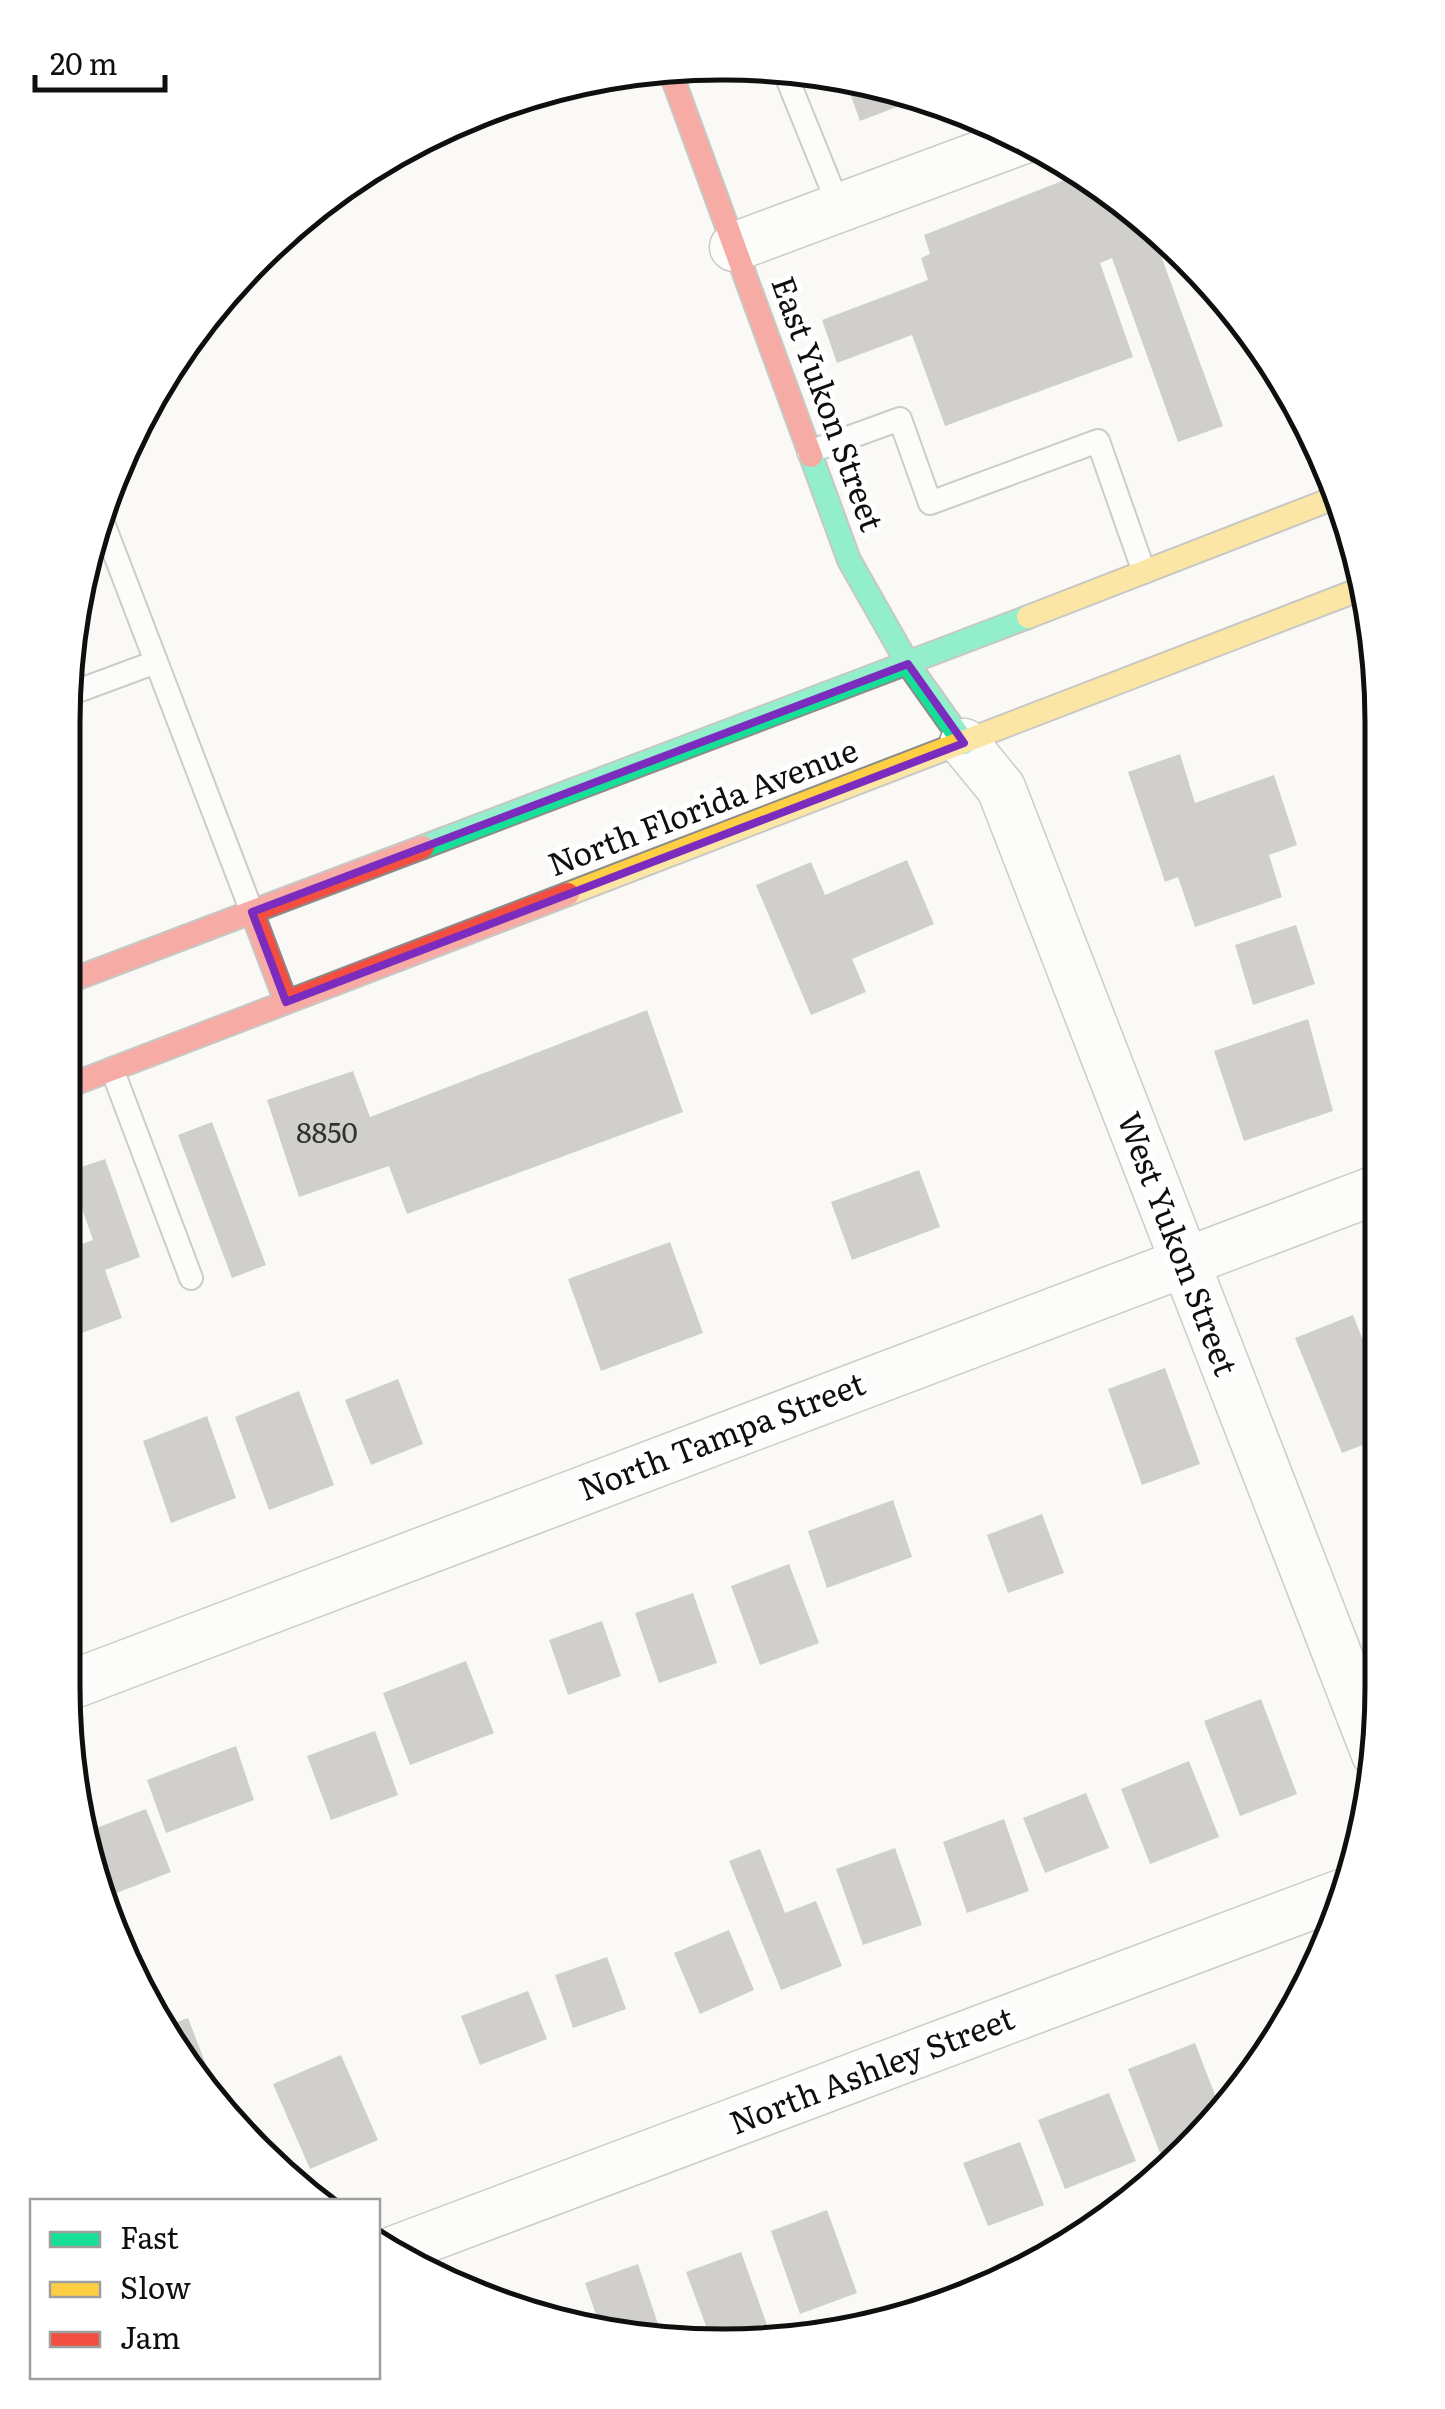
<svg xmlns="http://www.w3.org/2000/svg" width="1445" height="2409" font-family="Literata,serif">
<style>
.building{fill:#9e9c9a}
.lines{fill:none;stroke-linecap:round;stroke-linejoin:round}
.lane-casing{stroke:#959493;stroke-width:26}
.street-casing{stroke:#959493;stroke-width:51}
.fast-casing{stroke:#8b8b89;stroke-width:26}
.slow-casing{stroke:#8b8b89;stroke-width:26}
.jam-casing{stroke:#8b8b89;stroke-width:26}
.lane{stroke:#fefefe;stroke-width:22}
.street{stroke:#fefefe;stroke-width:48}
.fast{stroke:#16e098;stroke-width:22}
.slow{stroke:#ffcf43;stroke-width:22}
.jam{stroke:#f24e42;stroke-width:22}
.marked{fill:none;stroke:#7b2cbf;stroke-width:8;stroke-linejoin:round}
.labels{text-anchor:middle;stroke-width:10;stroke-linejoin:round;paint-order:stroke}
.number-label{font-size:28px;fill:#333232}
.street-label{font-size:32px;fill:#0f0f0f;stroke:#fff}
.rim{fill:none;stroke:#0f0f0f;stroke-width:5}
</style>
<rect width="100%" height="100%" fill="#faf9f5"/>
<path class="building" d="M843 74 852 75 923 97 860 121Z
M1085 172 1151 228 1223 426 1178 442 1112 258 1100 263 1133 357 945 426 912 335 837 363 822 320 928 280 921 258 930 254 924 235Z
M1180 754 1195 803 1274 775 1297 845 1269 855 1282 897 1195 927 1178 877 1165 882 1128 772Z
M907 860 934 924 852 959 866 992 811 1015 756 885 811 862 825 895Z
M1296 925 1315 984 1253 1005 1235 945Z
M647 1010 683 1112 407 1214 389 1166 299 1197 267 1100 353 1071 370 1117Z
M1308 1019 1333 1111 1244 1141 1214 1051Z
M212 1122 266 1265 232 1278 178 1135Z
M105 1159 140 1257 105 1270 122 1318 63 1340V1251L93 1240 69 1171Z
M919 1170 940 1227 852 1260 831 1202Z
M670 1242 703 1333 601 1371 568 1279Z
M1353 1315 1381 1386V1438L1342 1453 1295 1338Z
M1165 1368 1200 1464 1142 1485 1108 1389Z
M398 1379 423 1444 371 1465 345 1400Z
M299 1391 334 1485 269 1510 235 1417Z
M207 1416 236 1498 171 1523 143 1441Z
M893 1500 912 1557 827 1588 808 1531Z
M1042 1514 1064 1573 1008 1593 987 1535Z
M789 1564 819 1643 760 1665 731 1586Z
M693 1593 717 1663 659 1683 635 1613Z
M602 1621 621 1676 568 1695 549 1640Z
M466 1661 494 1733 410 1765 383 1693Z
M1261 1699 1297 1794 1240 1816 1204 1721Z
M375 1731 398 1795 331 1820 307 1756Z
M236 1746 254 1800 166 1833 147 1780Z
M1189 1761 1219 1837 1150 1864 1121 1789Z
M1086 1793 1109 1848 1045 1873 1023 1818Z
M146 1809 171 1872 98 1900 86 1832Z
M1004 1819 1029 1891 967 1913 943 1842Z
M895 1848 922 1925 863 1945 836 1869Z
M760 1849 785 1913 816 1901 842 1966 781 1990 729 1861Z
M729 1930 754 1990 700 2014 674 1953Z
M607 1957 626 2009 573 2028 555 1975Z
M528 1991 547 2039 480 2065 461 2016Z
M188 2018 217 2093 208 2097 199 2088 166 2026Z
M1195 2043 1220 2108 1188 2142 1160 2153 1128 2069Z
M341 2055 378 2140 310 2169 273 2084Z
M1109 2093 1136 2161 1065 2189 1038 2120Z
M1020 2142 1044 2205 988 2226 963 2163Z
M827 2210 857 2293 800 2314 771 2231Z
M741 2252 770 2333 740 2344 713 2345 686 2272Z
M638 2264 662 2336 600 2326 585 2283Z"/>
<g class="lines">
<defs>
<path id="lane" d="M783 68 840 209
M809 452 900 419 930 503 1098 441 1144 572
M98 510 252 912
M64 696 156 662
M112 1069 191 1278"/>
<path id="street" d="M734 247 1024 139
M964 743 1001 788 1376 1754
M63 1688 1381 1188
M395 2250 1349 1891"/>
<path id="fast" d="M811 456 849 560 908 664 964 743
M423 847 1028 617"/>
<path id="slow" d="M1028 617 1337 497
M568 894 1366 587"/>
<path id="jam" d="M669 68 811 456
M252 912 286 1002
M64 983 423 847
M63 1088 568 894"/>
</defs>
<use href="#lane" class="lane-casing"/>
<use href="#street" class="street-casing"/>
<use href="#fast" class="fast-casing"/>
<use href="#slow" class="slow-casing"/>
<use href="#jam" class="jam-casing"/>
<use href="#lane" class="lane"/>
<use href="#street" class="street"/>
<use href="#fast" class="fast"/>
<use href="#slow" class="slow"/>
<use href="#jam" class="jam"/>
</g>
<path d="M0 0H1445V2409H0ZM908 664 964 743 286 1002 252 912Z" fill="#faf9f5" fill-opacity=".55" fill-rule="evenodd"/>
<path class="marked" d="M908 664 964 743 286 1002 252 912Z"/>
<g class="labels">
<g class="number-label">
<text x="327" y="1143">8850</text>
</g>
<g class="street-label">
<text transform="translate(827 404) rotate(70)" y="11">East Yukon Street</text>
<text transform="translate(703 808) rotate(-21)" y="11">North Florida Avenue</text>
<text transform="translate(1177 1244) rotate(69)" y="11">West Yukon Street</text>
<text transform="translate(722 1437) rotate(-21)" y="11">North Tampa Street</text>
<text transform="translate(872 2071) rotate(-21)" y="11">North Ashley Street</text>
</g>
</g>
<path d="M0 0H1445V2409H0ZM722 80H723A642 642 0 0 1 1365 722V1687A642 642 0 0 1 723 2329H722A642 642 0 0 1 80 1687V722A642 642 0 0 1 722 80Z" fill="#fff" fill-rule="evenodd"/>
<path class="rim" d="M722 80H723A642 642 0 0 1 1365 722V1687A642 642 0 0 1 723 2329H722A642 642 0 0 1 80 1687V722A642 642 0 0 1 722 80Z"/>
<rect x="30" y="2199" width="350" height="180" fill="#ffffff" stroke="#9f9f9f" stroke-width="2.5"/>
<rect x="50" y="2232" width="50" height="15" fill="#16e098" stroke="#9f9f9f" stroke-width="2.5"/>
<text x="120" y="2249" font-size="30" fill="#0f0f0f">Fast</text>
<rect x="50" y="2282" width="50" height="15" fill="#ffcf43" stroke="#9f9f9f" stroke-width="2.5"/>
<text x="120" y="2299" font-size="30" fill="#0f0f0f">Slow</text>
<rect x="50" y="2332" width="50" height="15" fill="#f24e42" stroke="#9f9f9f" stroke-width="2.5"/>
<text x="120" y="2349" font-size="30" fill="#0f0f0f">Jam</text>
<path d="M35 75v15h130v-15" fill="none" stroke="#0f0f0f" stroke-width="5"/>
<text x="50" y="75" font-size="30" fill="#0f0f0f" stroke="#ffffff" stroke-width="8" paint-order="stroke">20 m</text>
</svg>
